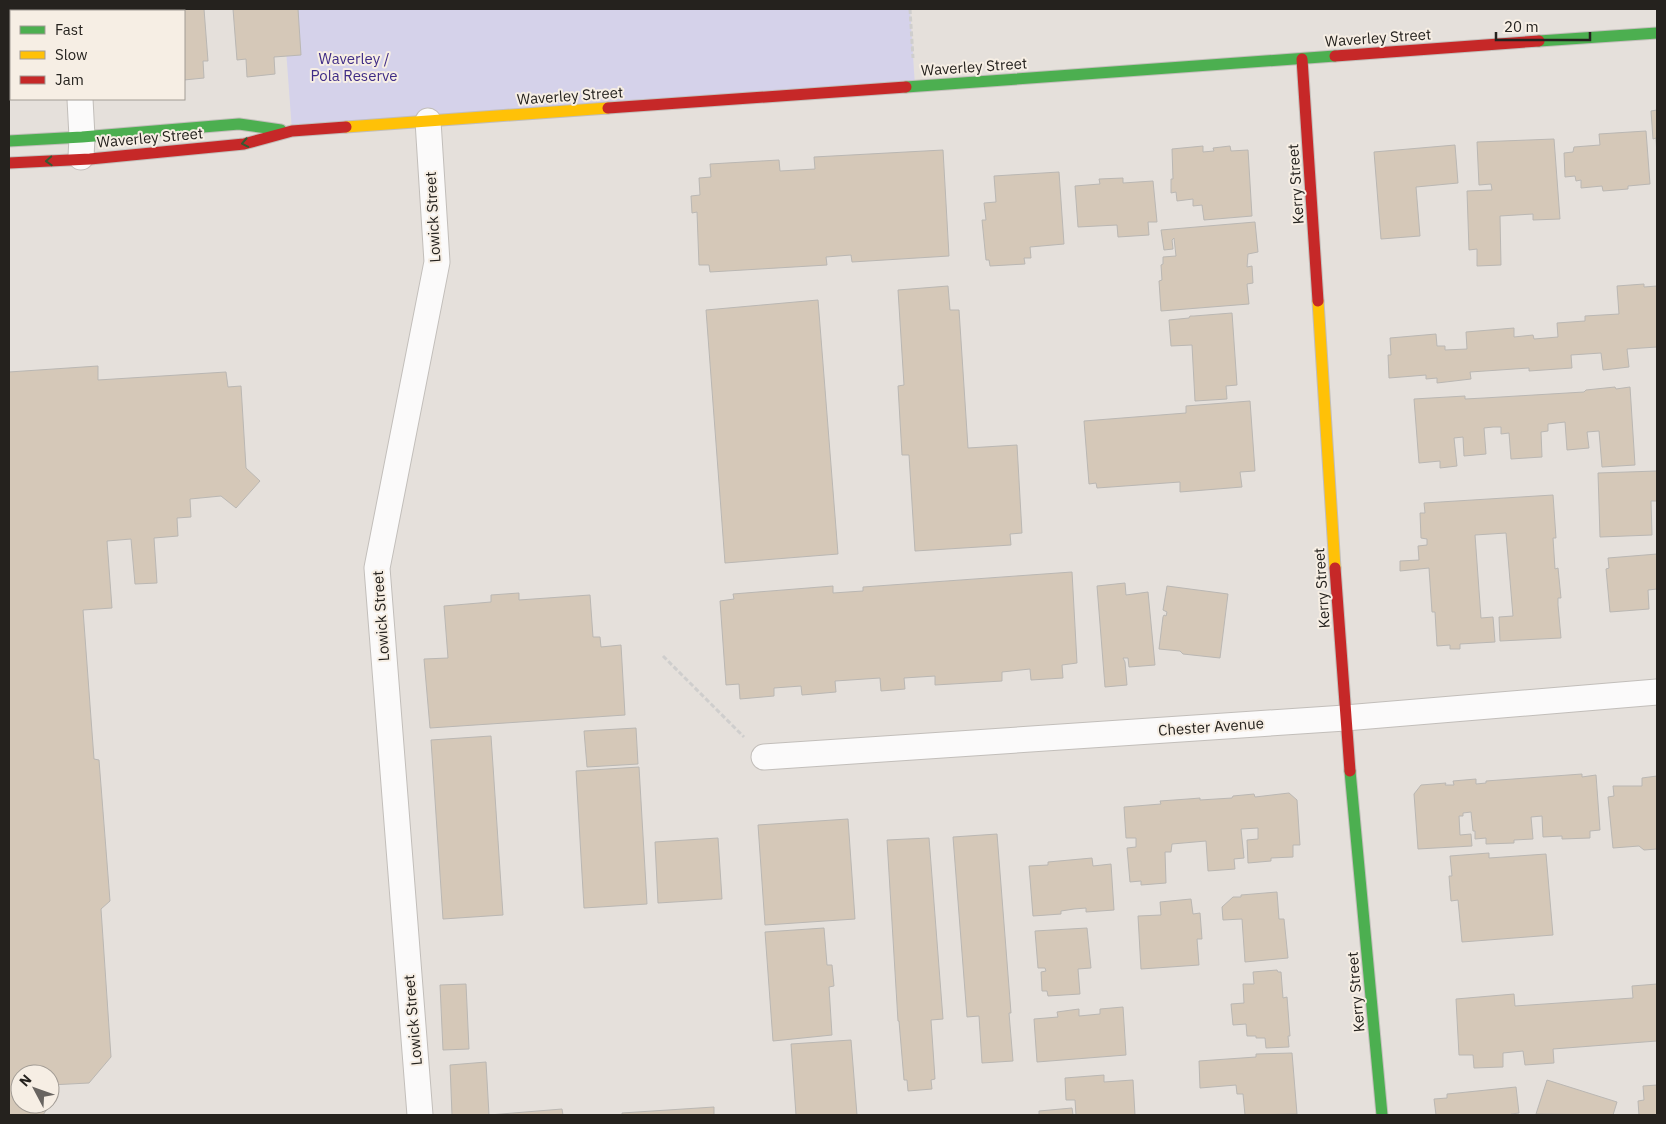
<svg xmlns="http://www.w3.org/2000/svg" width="1666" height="1124" font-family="'IBM Plex Sans',sans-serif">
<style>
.green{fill:#d5d2ea}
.building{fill:#d5c8b8;stroke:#bab7b3}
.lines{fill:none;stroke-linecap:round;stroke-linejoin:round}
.street-casing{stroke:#c2beba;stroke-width:27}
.fast-casing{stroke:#c2beba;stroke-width:13}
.slow-casing{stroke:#c2beba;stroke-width:13}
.jam-casing{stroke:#c2beba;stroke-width:13}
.path{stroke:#cfcecd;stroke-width:3;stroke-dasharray:5 2.5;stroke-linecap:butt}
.street{stroke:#fbfafa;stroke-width:25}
.fast{stroke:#4caf50;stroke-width:11}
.slow{stroke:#ffc107;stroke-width:11}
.jam{stroke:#c62828;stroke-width:11}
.oneway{stroke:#355a32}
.labels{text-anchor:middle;stroke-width:4;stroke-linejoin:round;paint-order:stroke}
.street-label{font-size:15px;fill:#25221e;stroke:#f6eee4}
.park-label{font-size:15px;fill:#3f2c86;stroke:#f6eee4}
</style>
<rect width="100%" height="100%" fill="#e5e0db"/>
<path class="green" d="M283 9H910L915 86 292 131Z"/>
<path class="building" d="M132 9H204L208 61H203L204 78 184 80V11H133Z
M233 9H298L301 55 274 57 275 74 247 77 246 59 237 60Z
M1657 110V156L1656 138 1653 139 1651 111Z
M1646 131 1650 184 1628 186V189L1603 191 1602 186 1581 188V180L1576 181 1575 176 1565 177 1564 153 1573 152 1574 147 1600 145 1599 134Z
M1554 139 1560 219 1533 220V214L1500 216 1501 265 1477 266V249L1469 250 1467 191 1492 190 1491 184 1479 185 1477 142Z
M1455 145 1458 183 1416 187 1420 236 1381 239 1374 152Z
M1203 146V152L1214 151 1213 148 1230 146 1231 151 1248 150 1252 216 1204 220 1202 205 1193 206V199L1177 201 1176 192 1171 193V179H1173L1172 149Z
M943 150 949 256 852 262 851 255 826 257 827 265 710 272 709 265H699L697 212 692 213 691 196 700 195 699 178 711 177 710 164 779 160 780 171 815 169 814 157Z
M1059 172 1064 244 1030 247 1031 258H1024L1025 264 990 266 989 260H986L982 220H986L984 203 996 202 994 176Z
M1123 178V183L1153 181 1157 222H1148L1149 235 1118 237 1117 225 1078 227 1075 186 1100 184 1099 179Z
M1255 222 1258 252 1248 254 1247 267 1252 266 1253 283 1247 284 1249 304 1161 311 1159 281 1162 280 1161 265 1163 264V257L1176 256 1174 238 1172 240 1173 249 1164 250 1161 230Z
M1644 284V287L1657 286V347L1627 349 1629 367 1603 370 1601 353 1571 355 1572 368 1529 371V368L1470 372 1471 379 1437 383V378L1426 379V375L1389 378 1388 355H1391L1390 338 1436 334 1437 346H1445V350L1467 349 1466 332 1514 328V337L1533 335 1534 339 1558 337 1557 323 1585 321V316L1619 314 1617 286Z
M948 286 950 310H959L968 448 1017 445 1022 533 1010 534 1011 545 915 551 909 455H902L898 386 904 385 898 290Z
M818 300 838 554 725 563 706 310Z
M1232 313 1237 385 1226 386 1227 399 1195 401 1192 345 1171 346 1169 320 1189 318 1190 316H1194Z
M98 366V380L226 372 228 387 241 386 246 468 260 481 236 508 221 496 190 499 191 517 177 518 178 536 154 538 157 583 135 584 131 539 107 541 112 608 83 610 94 759 99 760 110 901 101 909 111 1057 89 1083 50 1085V1074H20V1104H41L47 1109 43 1115H9V372Z
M1615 387 1616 389 1630 387 1635 465 1602 467 1599 431 1587 432 1589 448 1567 450 1565 422 1548 424V431L1541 432 1542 457 1511 459 1509 433 1501 434V427H1493L1484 428 1486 454 1464 456 1463 437 1454 438 1457 466 1440 468V461L1419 463 1414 399 1465 396V399L1484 398 1584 392 1586 390Z
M1250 401 1255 471 1240 472 1242 487 1180 492V482L1097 488 1096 483 1089 484 1084 421 1186 413V406Z
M1657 471V501H1651L1652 535 1600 537 1598 473Z
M1553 495 1556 538H1553L1555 569 1558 568 1561 598H1558V605L1561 638 1500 641 1499 617 1513 616 1506 533 1475 535 1481 618 1493 617 1495 642 1460 644V649H1450V645L1437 646 1435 612H1432L1429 568 1400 571V561L1419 560 1418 546 1427 545V539L1421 538 1420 513H1425L1424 503Z
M1657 554V589L1648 590 1649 609 1610 612 1606 569 1609 568 1608 558Z
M1072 572 1077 663 1062 665 1063 678 1031 680 1030 669 1002 672V681L935 685V676L904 678 905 689 881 691 880 678 835 681 836 692 802 695 801 686 774 688V696L740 699 739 684 726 685 720 601 734 599 733 594 833 586V593L863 591V587Z
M1125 583 1126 595 1148 592 1155 665 1129 667 1128 658H1123L1125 662 1127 685 1105 687 1097 586Z
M1167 586 1228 594 1220 658 1183 654 1180 651 1159 649 1163 617 1164 615 1166 616 1167 612 1163 610Z
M519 593V600L590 595 593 637H600L601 647 621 645 625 715 430 728 424 659 448 658 444 606 491 602V595Z
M636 728 638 764 587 767 584 731Z
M491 736 503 915 443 919 431 740Z
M639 767 647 904 584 908 576 771Z
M1582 774V777L1596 775 1600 830 1590 831V838L1562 839V836L1543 837 1542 816 1531 817 1533 839 1514 840V843L1486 844V838L1475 839V831H1473L1471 812 1463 813V816H1459L1460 835 1471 834 1472 846 1418 849 1414 794 1421 785 1446 783 1445 785H1454L1453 781 1476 779V784L1486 783V781Z
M1657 776V849L1644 850 1639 846 1613 848 1608 797 1614 796 1613 786H1642V778Z
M1289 793 1297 800 1300 845H1293V857L1271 858V861L1248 863 1247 840 1258 839V828L1241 829 1244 858 1234 859 1235 869 1208 871 1206 841 1172 844 1171 852H1165L1166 883 1141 885V881L1130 882 1127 848 1136 847V838H1126L1124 807 1161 804 1160 801 1188 799 1200 798V800L1232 798 1233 796 1254 794 1255 797Z
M848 819 855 919 765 925 758 825Z
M997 834 1011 1013H1009L1013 1061 982 1063 979 1016 967 1017 953 837Z
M718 838 722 899 658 903 655 842Z
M929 838 943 1019 931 1020 935 1079 931 1080 932 1089 908 1091 907 1080H904L899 1021H898L887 840Z
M1489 853V858L1546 854 1553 935 1462 942 1458 900 1451 901 1449 876H1452L1450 856Z
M1092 858 1093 866 1111 864 1114 910 1086 912V908L1074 909 1061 911V914L1033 916 1029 866 1048 865V862Z
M1277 892 1279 919H1284L1288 958 1245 962 1242 919 1223 920 1222 907 1233 897H1241V895Z
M1191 899 1193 914 1200 913 1202 939H1197L1199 965 1141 969 1138 916 1161 915 1160 902Z
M824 928 827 965H832L834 986 829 987 832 1035 773 1041 765 932Z
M1087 928 1091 968 1078 969 1080 994 1048 996 1047 991H1042L1041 972 1046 971 1045 968H1038L1035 931Z
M1277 970 1278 972H1281L1283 998 1287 997 1290 1036H1288L1289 1047 1266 1048 1265 1038H1256V1036H1247L1246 1024 1233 1025 1231 1004 1244 1003 1243 984H1254L1253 972Z
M466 984 469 1049 443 1050 440 985Z
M1657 984V1041L1553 1049 1554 1063 1525 1065 1523 1051 1503 1053V1067L1474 1068 1473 1055H1459L1456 999 1514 994 1515 1006 1633 998 1632 986Z
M1123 1007 1126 1055 1037 1062 1034 1019 1058 1017 1057 1012 1079 1009V1016L1100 1014V1009Z
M851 1040 857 1115H796L791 1044Z
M1292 1053 1297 1114 1245 1115 1243 1094H1237L1236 1085 1200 1088 1199 1061 1256 1057V1054Z
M486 1062 489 1115 562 1109 563 1115H452L450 1065Z
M1104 1075V1082L1133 1080 1135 1115H1076L1075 1100H1066L1065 1078Z
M1547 1080 1617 1102 1613 1115 1536 1114Z
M1657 1085V1115H1639L1638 1101 1644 1100 1643 1086Z
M1516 1087 1519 1113 1511 1114 1512 1115H1436L1434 1099 1447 1098V1094L1458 1093Z
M714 1107V1115H622V1113Z
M1072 1108 1073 1115H1039V1111Z"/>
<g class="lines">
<defs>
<path id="street" d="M75 9V11
M80 99 82 137 81 157
M764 757 1345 718 1657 692
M420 1115 377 568 437 262 428 121"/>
<path id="fast" d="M1539 41 1657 33
M906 87 1335 56
M9 141 82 137 239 124 281 130
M1350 771 1382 1115"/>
<path id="slow" d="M346 127 608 108
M1318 301 1335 568"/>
<path id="jam" d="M1335 56 1539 41
M1302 59 1318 301
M608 108 906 87
M9 163 90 159 244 144 292 131 346 127
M1335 568 1350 771"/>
</defs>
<use href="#street" class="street-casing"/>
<use href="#fast" class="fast-casing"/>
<use href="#slow" class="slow-casing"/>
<use href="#jam" class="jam-casing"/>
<path class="path" d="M910 9 913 58
M663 656 744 737"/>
<use href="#street" class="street"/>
<use href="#fast" class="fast"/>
<use href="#slow" class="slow"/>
<use href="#jam" class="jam"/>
</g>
<defs><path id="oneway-chevron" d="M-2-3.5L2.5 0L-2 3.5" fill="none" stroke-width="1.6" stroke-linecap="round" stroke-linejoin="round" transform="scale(1.25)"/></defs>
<g class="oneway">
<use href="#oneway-chevron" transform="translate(245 143) rotate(169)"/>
<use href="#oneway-chevron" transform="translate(49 161) rotate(177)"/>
</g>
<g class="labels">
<g class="street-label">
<text transform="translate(1378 38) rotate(-4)" y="5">Waverley Street</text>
<text transform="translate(974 67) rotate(-4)" y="5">Waverley Street</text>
<text transform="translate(570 96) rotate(-4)" y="5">Waverley Street</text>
<text transform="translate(150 138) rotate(-5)" y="5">Waverley Street</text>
<text transform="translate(1296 184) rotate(-94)" y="5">Kerry Street</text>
<text transform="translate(433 217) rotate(-93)" y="5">Lowick Street</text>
<text transform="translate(1322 588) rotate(-94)" y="5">Kerry Street</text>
<text transform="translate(381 616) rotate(-94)" y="5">Lowick Street</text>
<text transform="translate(1211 727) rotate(-4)" y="5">Chester Avenue</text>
<text transform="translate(1356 992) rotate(-95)" y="5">Kerry Street</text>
<text transform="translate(413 1020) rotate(-95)" y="5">Lowick Street</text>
</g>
<g class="park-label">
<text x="354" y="64">Waverley /<tspan x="354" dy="17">Pola Reserve</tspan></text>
</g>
</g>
<rect width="1666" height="1124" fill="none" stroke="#25221e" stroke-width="20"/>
<rect x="10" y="10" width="175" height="90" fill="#f6eee4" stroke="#a29c95"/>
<rect x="20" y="26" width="25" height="8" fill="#4caf50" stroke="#a29c95"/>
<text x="55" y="35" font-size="15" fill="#25221e">Fast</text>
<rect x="20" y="51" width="25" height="8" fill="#ffc107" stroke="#a29c95"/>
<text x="55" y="60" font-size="15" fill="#25221e">Slow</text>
<rect x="20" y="76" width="25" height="8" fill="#c62828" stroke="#a29c95"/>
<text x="55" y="85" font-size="15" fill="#25221e">Jam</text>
<g transform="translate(35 1089) rotate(311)"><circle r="24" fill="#f6eee4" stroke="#a29c95"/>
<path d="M0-4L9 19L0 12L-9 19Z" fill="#686460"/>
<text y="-8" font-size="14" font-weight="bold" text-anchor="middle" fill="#25221e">N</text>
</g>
<path d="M1496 32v8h94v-8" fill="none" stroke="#25221e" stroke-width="2.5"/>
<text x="1504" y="32" font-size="15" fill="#25221e" stroke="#f6eee4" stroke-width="4" paint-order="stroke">20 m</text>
</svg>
